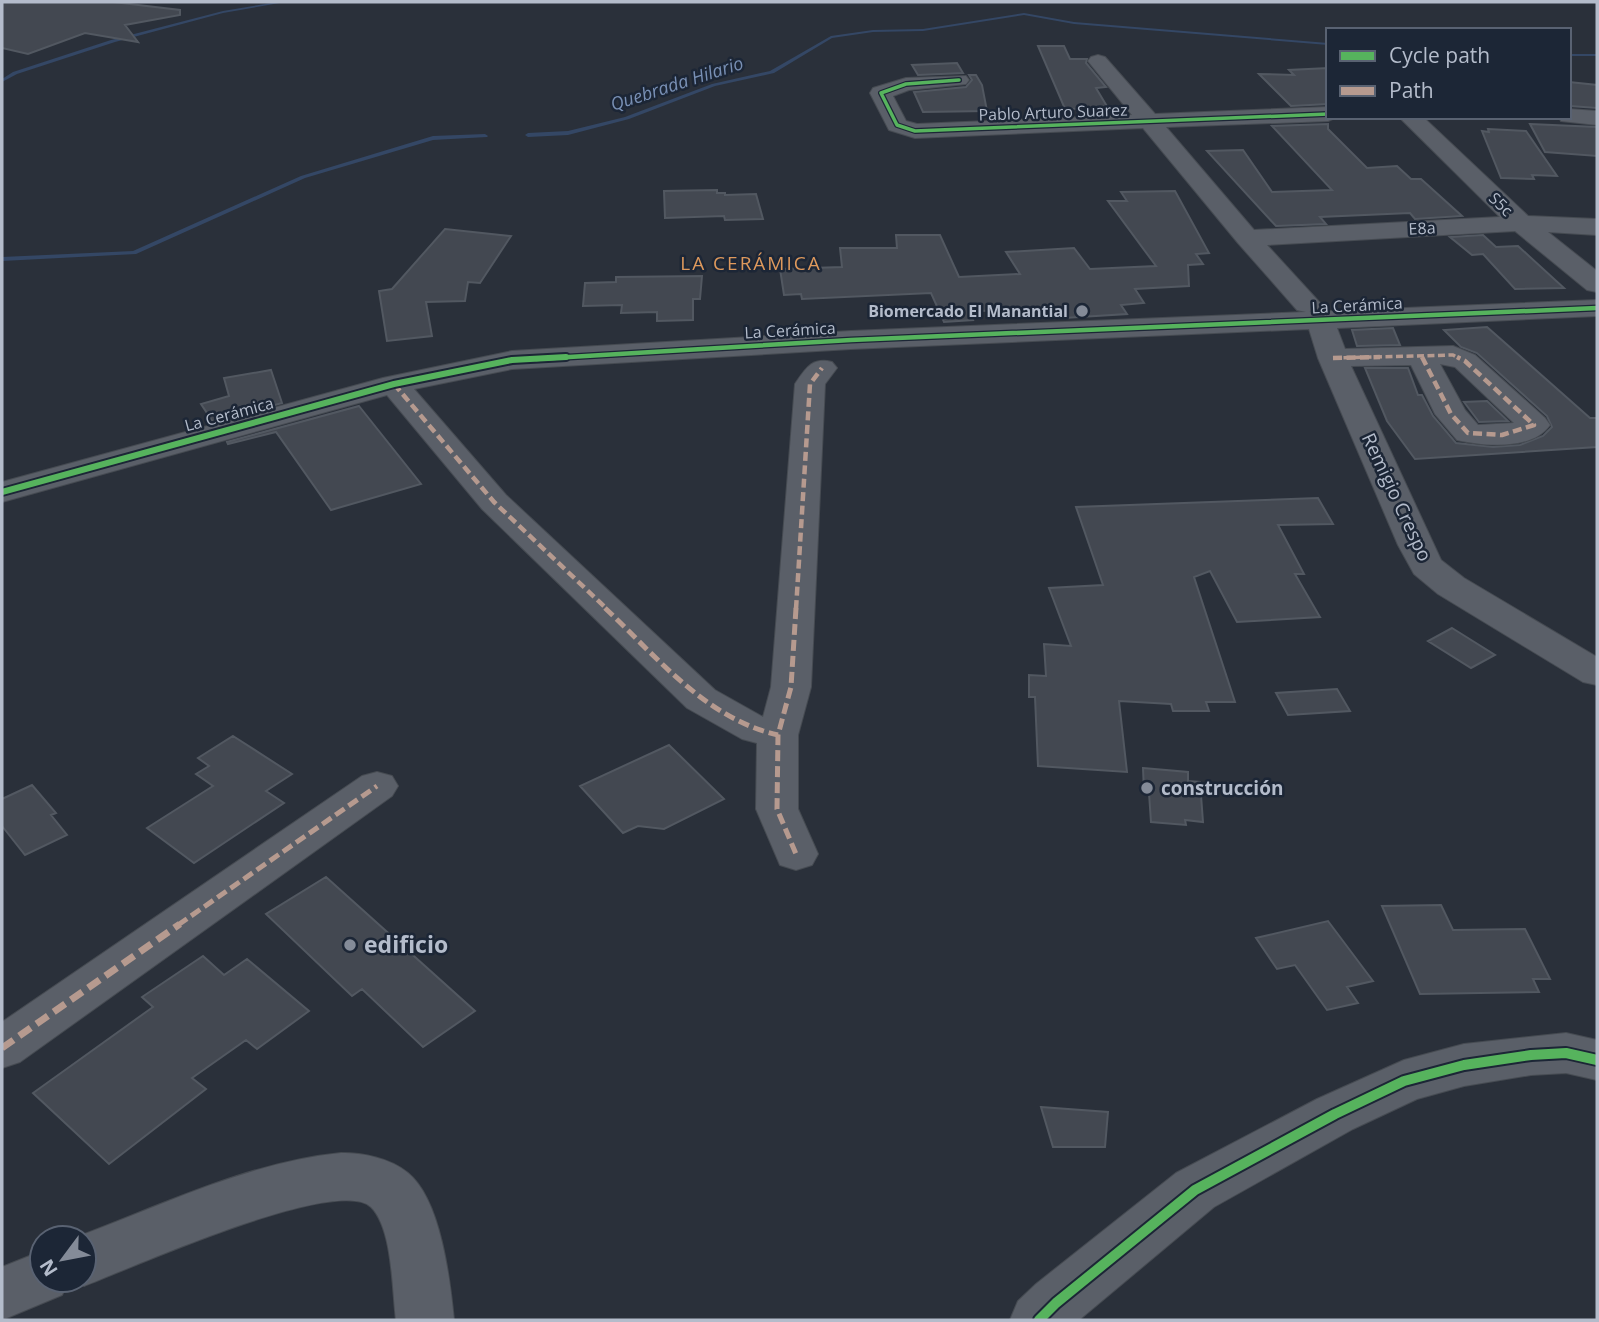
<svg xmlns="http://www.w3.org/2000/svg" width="1599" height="1322" font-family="'Open Sans',sans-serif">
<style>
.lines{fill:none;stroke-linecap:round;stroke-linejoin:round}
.stream{fill:#344765;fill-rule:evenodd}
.building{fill:#434851;stroke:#525861;stroke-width:2}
.minor-casing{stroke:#464b52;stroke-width:2}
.minor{fill:#5a5f68;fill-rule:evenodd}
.quiet-far3{stroke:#b69a8f;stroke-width:3.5;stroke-dasharray:7 3.5;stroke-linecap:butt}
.quiet-far2{stroke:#b69a8f;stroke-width:4.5;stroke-dasharray:9 4.5;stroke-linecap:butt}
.quiet-far1{stroke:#b69a8f;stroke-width:5;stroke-dasharray:11 5;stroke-linecap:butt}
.quiet{stroke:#b69a8f;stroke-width:7;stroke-dasharray:14 7;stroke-linecap:butt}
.cycleway-far3-casing{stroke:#1c2636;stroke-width:6}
.cycleway-far2-casing{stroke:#1c2636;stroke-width:7}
.cycleway-far1-casing{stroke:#1c2636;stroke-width:10}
.cycleway-casing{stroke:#1c2636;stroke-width:14}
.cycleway-far3{stroke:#56b35d;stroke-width:3.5}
.cycleway-far2{stroke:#56b35d;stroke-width:4.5}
.cycleway-far1{stroke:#56b35d;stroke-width:6}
.cycleway{stroke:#56b35d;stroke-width:10}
.poi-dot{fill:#848b98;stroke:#1c2636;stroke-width:2.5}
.labels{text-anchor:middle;stroke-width:5;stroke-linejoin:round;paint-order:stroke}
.far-street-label{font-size:16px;fill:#b4bccb;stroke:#1c2636}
.far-poi-label{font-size:16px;font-weight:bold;fill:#b4bccb;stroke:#1c2636;text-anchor:end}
.far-water-label{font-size:18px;font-style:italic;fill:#7990b5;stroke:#1c2636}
.far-quarter-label{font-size:19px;letter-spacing:2px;fill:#de995c;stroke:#1c2636}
.street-label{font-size:19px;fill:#b4bccb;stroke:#1c2636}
.poi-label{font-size:19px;font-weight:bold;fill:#b4bccb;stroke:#1c2636;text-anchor:start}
.near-poi-label{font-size:23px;font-weight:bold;fill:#b4bccb;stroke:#1c2636;text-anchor:start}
</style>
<rect width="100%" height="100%" fill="#2a303a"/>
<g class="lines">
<path class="stream" d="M277 2H285L223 13 115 42 17 74 2 82V79L13 72 111 40 223 11Z
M1024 13 1074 22 1328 43V45L1074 24 1024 15 923 31 873 32 832 38 774 73 715 86 629 119 568 135 528 137 525 135 528 133 568 131 625 117 712 84 770 71 831 36 873 30 923 29Z
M1569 54H1597V56H1569Z
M485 134 488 136 487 137 433 140 305 178 136 254 2 261V257L133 251 301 176 433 136Z"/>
</g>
<path class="building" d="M2 2H113L180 10V15L125 25 138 42 85 33 28 54 2 48Z
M1038 46H1064L1070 59H1087L1086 63 1106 87 1096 88 1108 108 1065 109Z
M957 63 963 73 918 75 912 65Z
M1328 68V104L1291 106 1259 74 1294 75 1289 70Z
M969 75H976L982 85 987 111 923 112 914 92 966 87 972 80Z
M1569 82 1597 85V108L1570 106Z
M1328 124V129L1367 168 1397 166 1411 179H1421L1462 216 1415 219 1410 213 1320 217 1326 224 1276 226 1207 151 1243 150 1272 192 1332 190 1272 126Z
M1530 124 1597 127V156L1545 152Z
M1488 129 1526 131 1557 176 1532 175 1534 179 1501 178 1482 131 1489 132Z
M717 190V193H725V195L756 194 763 219 725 220 724 216 665 218 664 191Z
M1175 191 1209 253 1196 254 1203 264 1188 265 1189 286 1135 289 1144 303 1121 305 1127 314 1064 318 1059 310 969 311 973 320 944 322 931 293 802 299 801 294 784 295 780 269 842 267 840 248H897L896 235H940L959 277 1020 274 1006 252 1074 248 1090 269 1156 266 1108 201H1127L1121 192Z
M445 229 511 236 480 283 468 282 465 301 426 302 432 336 387 341 379 291 392 289Z
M1483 235 1496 247 1518 246 1564 288 1515 289 1483 254 1472 255 1450 237Z
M702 276 700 299H693V320L657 321V312L621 313 622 305 583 306 585 283 616 282V277Z
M1487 327 1590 418H1597V447L1415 459 1387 421 1365 368H1408L1418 395H1422L1433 416 1456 443 1493 447 1520 445 1543 436 1552 427 1547 416 1477 353 1461 347 1444 330Z
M1393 328 1400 345 1357 346 1352 330Z
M271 370 282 403 213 422 201 404 229 396 224 378Z
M1487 401 1508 421 1479 422 1464 402Z
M359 406 421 484 331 510 276 432 228 444 227 442Z
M1318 498 1333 524 1278 525 1304 574H1295L1320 617 1237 622 1210 571 1194 577 1235 702H1206L1209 711H1173L1171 704 1119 701 1127 772 1038 766 1035 697H1029V675L1046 676 1044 644 1071 646 1049 588 1103 585 1076 507Z
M1452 628 1495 655 1471 668 1428 641Z
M1337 689 1350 711 1288 715 1276 693Z
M233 736 292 774 266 791 284 803 194 863 147 828 213 786 196 774 209 766 198 758Z
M669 745 724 799 664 829 638 826 623 833 580 786Z
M1143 768 1188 772V781L1200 782 1203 822 1185 820 1186 825 1151 822 1149 793 1144 792Z
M32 785 56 813 51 815 67 835 25 855 2 826V799Z
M326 877 475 1011 423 1047 362 989 352 996 266 914Z
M1441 905 1453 930 1525 929 1550 979H1533L1539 992 1420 994 1382 906Z
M1328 921 1373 981 1347 987 1358 1003 1327 1010 1295 965 1277 969 1256 938Z
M203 956 224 975 247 959 309 1011 257 1049 246 1040 192 1078 206 1089 109 1164 33 1093 153 1007 142 997Z
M1041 1107 1108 1112 1105 1147H1053Z"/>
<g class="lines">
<defs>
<path id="minor" d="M1098 55 1105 57 1155 114 1328 107V117H1337L1328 121 1166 127 1254 230 1500 217 1399 117H1423L1528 216 1597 219V235L1548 232 1597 271V292L1587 290 1515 231 1267 245 1321 304 1317 310 1309 312 1597 300V316L1337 328 1345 349 1453 346 1475 355 1545 418 1550 425C1532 451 1483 446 1457 440L1435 414 1411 365 1351 366 1441 560 1464 578 1597 657V685L1583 682 1438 594 1414 574 1398 545 1318 358 1309 329 851 349 512 369 414 389 506 495 715 690 763 717 771 687 795 384C806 368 812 357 832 362L837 368 825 384 811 687 798 735V809L818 854 812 865 796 870 780 865 756 809 757 743 742 739 687 708 482 509 387 395 2 502V482L383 378 512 351 851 331 1306 312 1297 310 1238 243 1143 128 915 138 889 130 870 93 873 88 906 78 966 76 969 80 966 84 909 90 893 96 906 121 917 124 1132 115 1088 61 1091 57ZM1440 364 1455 367 1514 423 1478 425 1465 410Z
M1569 109 1597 111V125L1561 121 1559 117H1569Z
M377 772 392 776 398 786 392 796 20 1062 2 1068V1022L362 776Z
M1566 1033 1597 1040V1080L1566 1073 1531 1075 1464 1086 1417 1099 1353 1129 1214 1207 1079 1320H1010L1018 1301 1036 1284 1176 1173 1317 1099 1404 1060 1464 1044Z
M341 1153C363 1153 390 1158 408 1173 441 1200 450 1280 454 1320H396C392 1290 393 1229 371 1207 337 1175 129 1269 84 1286L69 1280 62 1295 2 1320V1267L42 1251V1280H84V1238H74C160 1206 249 1162 341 1153Z"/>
</defs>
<use href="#minor" class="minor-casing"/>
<use href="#minor" class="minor"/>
<path class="quiet-far3" d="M1333 358 1453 355 1460 359"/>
<path class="quiet-far2" d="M1422 357 1451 414 1468 433 1502 435 1534 425 1465 361 1457 357
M1333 358 1380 357
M394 384 494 502 607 609
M796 609 810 384 822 368"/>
<path class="quiet-far1" d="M605 608C656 656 706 719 778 735
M796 608 791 687 778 735 777 809 796 854
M178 925 377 786"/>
<path class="quiet" d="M2 1048 180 924"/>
<defs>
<path id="cycleway-far3" d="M959 80 906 84 881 93 897 125 915 131 1328 114"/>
<path id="cycleway-far2" d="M536 359 851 340 1597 308"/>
<path id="cycleway-far1" d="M2 492 394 384 512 360 566 357"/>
<path id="cycleway" d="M1039 1320 1056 1303 1195 1190 1335 1114 1404 1081 1464 1065 1531 1055 1566 1053 1597 1060"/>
</defs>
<use href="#cycleway-far3" class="cycleway-far3-casing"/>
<use href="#cycleway-far2" class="cycleway-far2-casing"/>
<use href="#cycleway-far1" class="cycleway-far1-casing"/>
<use href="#cycleway" class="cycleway-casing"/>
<use href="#cycleway-far3" class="cycleway-far3"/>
<use href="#cycleway-far2" class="cycleway-far2"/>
<use href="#cycleway-far1" class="cycleway-far1"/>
<use href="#cycleway" class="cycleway"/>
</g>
<g class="poi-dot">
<circle cx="1082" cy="311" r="7"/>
<circle cx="1147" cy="788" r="7"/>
<circle cx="350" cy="945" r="7"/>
</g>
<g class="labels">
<g class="far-street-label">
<text transform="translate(1053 112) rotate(-2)" y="6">Pablo Arturo Suarez</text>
<text transform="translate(1501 204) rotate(44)" y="6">S5c</text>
<text transform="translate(1422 228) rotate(-3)" y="6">E8a</text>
<text transform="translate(1357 305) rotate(-3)" y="6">La Cerámica</text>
<text transform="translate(790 330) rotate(-3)" y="6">La Cerámica</text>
<text transform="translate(229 414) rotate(-15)" y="6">La Cerámica</text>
</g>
<g class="far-poi-label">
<text x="1068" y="317">Biomercado El Manantial</text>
</g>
<g class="far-water-label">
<text transform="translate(677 84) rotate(-18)" y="6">Quebrada Hilario</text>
</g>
<g class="far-quarter-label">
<text x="751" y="270">LA CERÁMICA</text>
</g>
<g class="street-label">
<text transform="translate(1397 497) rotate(65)" y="7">Remigio Crespo</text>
</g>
<g class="poi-label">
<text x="1161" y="795">construcción</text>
</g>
<g class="near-poi-label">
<text x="364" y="953">edificio</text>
</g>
</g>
<rect width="1599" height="1322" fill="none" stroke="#b4bccb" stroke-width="7"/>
<rect x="1326" y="28" width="245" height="91" fill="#1c2636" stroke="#596272" stroke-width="2"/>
<rect x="1340" y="51" width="35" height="10" fill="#56b35d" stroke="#596272" stroke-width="2"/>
<text x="1389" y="63" font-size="21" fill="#b4bccb">Cycle path</text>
<rect x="1340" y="86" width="35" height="10" fill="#b69a8f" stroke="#596272" stroke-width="2"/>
<text x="1389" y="98" font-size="21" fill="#b4bccb">Path</text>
<g transform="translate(63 1259) rotate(238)"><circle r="33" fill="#1c2636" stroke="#596272" stroke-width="2"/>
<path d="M0-5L12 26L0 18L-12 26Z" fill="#848b98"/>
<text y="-10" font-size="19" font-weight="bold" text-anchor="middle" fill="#b4bccb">N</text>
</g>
</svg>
